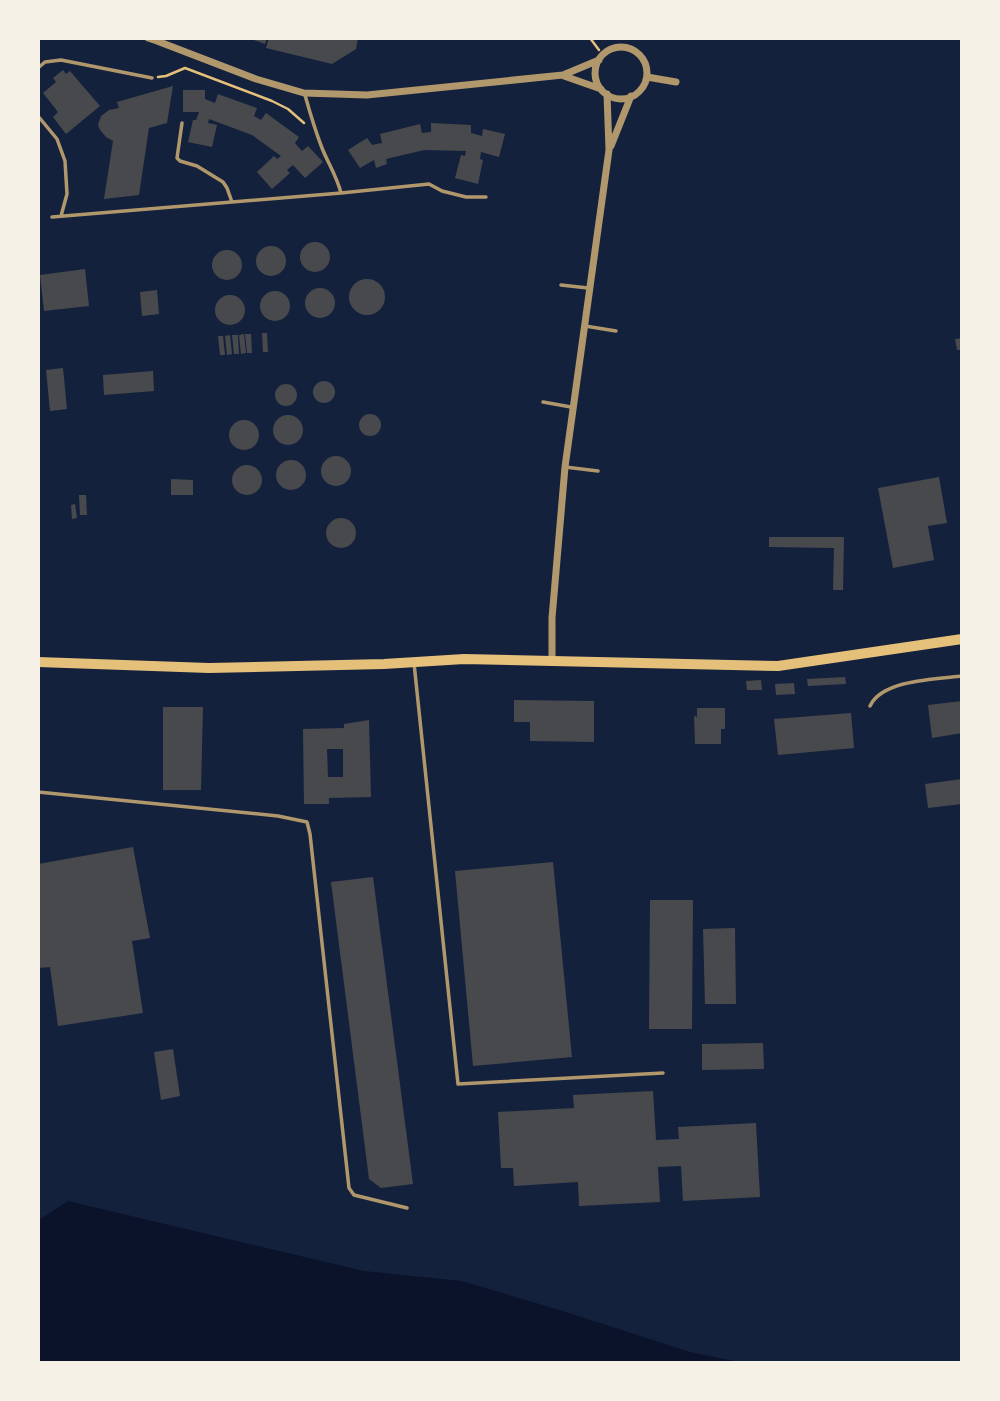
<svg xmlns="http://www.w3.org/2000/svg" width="1000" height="1401" font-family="Inter,sans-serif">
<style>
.water{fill:#0b132b}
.building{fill:#48494c;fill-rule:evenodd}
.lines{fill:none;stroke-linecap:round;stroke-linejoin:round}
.path{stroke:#e5c07b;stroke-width:2.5}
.service{stroke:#b1986c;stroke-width:3.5}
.minor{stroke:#b1986c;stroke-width:7}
.secondary{stroke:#e5c07b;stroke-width:10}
</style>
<rect width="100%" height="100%" fill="#14213d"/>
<path class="water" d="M68 1201 364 1271 462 1281 563 1311 690 1352 739 1362H39V1220Z"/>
<path class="building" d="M248 38H267L265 44Z
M269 38 328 40 330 38H358L356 49 332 64 266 48Z
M63 70 66 74 70 71 100 106 66 134 53 117 58 112 43 93 56 82 53 78Z
M173 86 167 123 149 128 139 195 104 199 113 141 106 137 100 130 98 125 101 116 109 110 119 108 117 102Z
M183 90H205V99L215 103 218 94 257 108 254 116 261 120 266 113 299 137 295 143 302 151 308 146 323 162 305 178 293 165 287 170 290 173 272 189 257 172 274 156 277 159 281 156 252 135 209 119 208 123 217 125 212 147 188 142 193 120H196L199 112H183Z
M431 123 471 125V133L482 136 483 129 505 134 499 157 481 152 480 159 483 160 478 184 455 178 461 155 465 156 466 151 424 150 386 159 387 164 376 168 374 160 360 168 348 150 367 138 372 145 382 143 380 134 420 124 422 133 431 132Z
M300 257a15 15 0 1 1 30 0a15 15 0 1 1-30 0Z
M256 261a15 15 0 1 1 30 0a15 15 0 1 1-30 0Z
M212 265a15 15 0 1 1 30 0a15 15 0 1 1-30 0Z
M85 269 89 306 44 311 40 275Z
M349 297a18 18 0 1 1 36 0a18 18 0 1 1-36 0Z
M305 303a15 15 0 1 1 30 0a15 15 0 1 1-30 0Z
M157 290 159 314 142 316 140 292Z
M260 306a15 15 0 1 1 30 0a15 15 0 1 1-30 0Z
M215 310a15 15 0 1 1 30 0a15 15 0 1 1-30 0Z
M262 333H267L268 352H263Z
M244 334 246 353 241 354 239 335Z
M245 334H251L252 353H247Z
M230 335 232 354 227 355 225 336Z
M232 335H238L239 354H234Z
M218 336H223L225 355H220Z
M962 338V350H957L955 339Z
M63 368 67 409 50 411 46 370Z
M153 371 154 391 104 395 103 375Z
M313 392a11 11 0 1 1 22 0a11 11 0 1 1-22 0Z
M275 395a11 11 0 1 1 22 0a11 11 0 1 1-22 0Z
M359 425a11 11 0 1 1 22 0a11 11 0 1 1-22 0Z
M273 430a15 15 0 1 1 30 0a15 15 0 1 1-30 0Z
M229 435a15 15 0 1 1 30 0a15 15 0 1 1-30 0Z
M321 471a15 15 0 1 1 30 0a15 15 0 1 1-30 0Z
M276 475a15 15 0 1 1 30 0a15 15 0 1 1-30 0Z
M232 480a15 15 0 1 1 30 0a15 15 0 1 1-30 0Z
M939 477 947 523 928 526 934 560 893 568 878 488Z
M171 479 193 480V495H171Z
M79 495H86L87 515H80Z
M75 504 77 518 72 519 71 505Z
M326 533a15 15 0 1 1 30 0a15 15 0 1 1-30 0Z
M769 537H844L843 590H833L834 548 769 547Z
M845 677 846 684 808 686 807 679Z
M761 680 762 690H747L746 681Z
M794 683 795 694 776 695 775 684Z
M514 700 594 701V742L530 741V722H514Z
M962 701V733L932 738 928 705Z
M163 707H203L201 790H163Z
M697 708H725V729H721V744H695L694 716 697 717Z
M851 713 854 748 778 755 774 719Z
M369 720 371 797 329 798V804H304L303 729 344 728V724ZM327 749H343V777H328Z
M962 779V804L928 808 925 784Z
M133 847 150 938 132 941 143 1013 58 1026 50 967 38 968V864Z
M553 862 572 1057 473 1066 455 871Z
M373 877 413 1184 381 1188 369 1179 331 882Z
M650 900H693L692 1029H649Z
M735 928 736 1004H705L703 929Z
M763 1043 764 1069 702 1070V1044Z
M173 1049 180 1096 161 1100 154 1052Z
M653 1091 656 1140 679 1139 678 1127 756 1123 760 1197 683 1201 681 1166 658 1167 660 1202 579 1206 578 1182 514 1186 513 1168H501L498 1112 574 1108 573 1095Z"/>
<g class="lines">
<path class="path" d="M590 38 599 50
M158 77 166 76 185 68 272 101 288 109 304 123"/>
<path class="service" d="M38 68 45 62 61 60 152 78
M38 116 57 139 65 161 67 194 61 216
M182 123 177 158 180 161 197 166 223 182 227 188 232 202
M341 193 429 184 442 191 466 197H486
M52 217 341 193C337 177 328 163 322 148 315 130 310 113 305 95
M561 285 588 288
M585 326 616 331
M543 402 571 407
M565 467 598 471
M414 663 458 1084 663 1073
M870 706C882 680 935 679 962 676
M38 792 278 816 307 822 310 834 349 1188 354 1195 407 1208"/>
<path class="minor" d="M148 38 157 41 256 79 304 93 367 95 563 75 599 60
M595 73a26 26 0 1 1 52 0a26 26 0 1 1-52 0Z
M564 76 601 89
M647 77 676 82
M611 146 631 96
M552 661V618L565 467 609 150 607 94"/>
<path class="secondary" d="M38 662 209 668 384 664 464 659 778 666 962 639"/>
</g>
<rect width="1000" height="1401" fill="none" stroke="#f6f1e7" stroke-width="80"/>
</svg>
